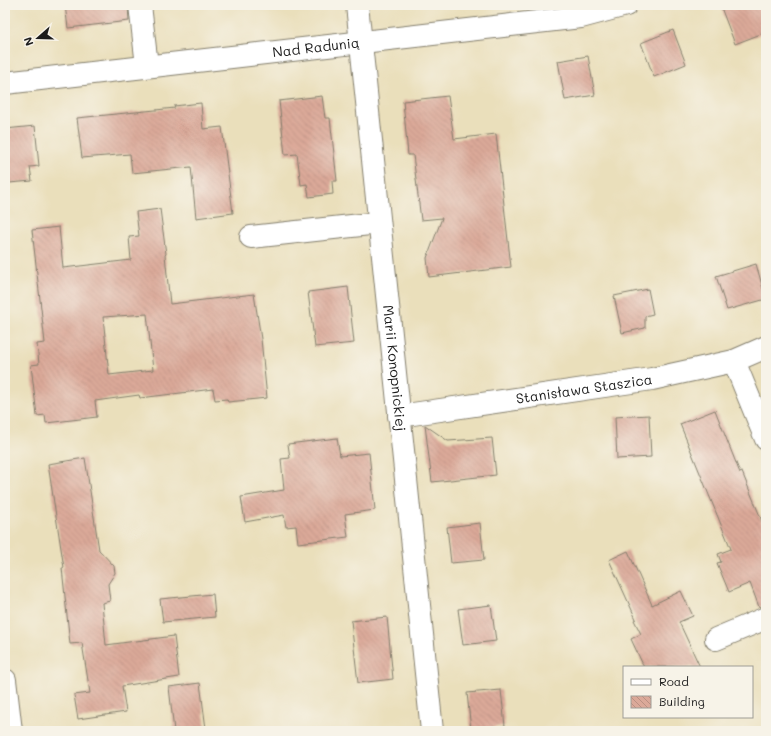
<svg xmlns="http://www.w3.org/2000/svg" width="771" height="736" font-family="Mali,sans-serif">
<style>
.building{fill:url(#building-back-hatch);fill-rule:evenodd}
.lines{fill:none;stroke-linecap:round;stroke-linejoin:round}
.minor-casing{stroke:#837e6c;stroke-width:24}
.minor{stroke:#fff;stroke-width:22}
.labels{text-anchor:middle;stroke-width:3;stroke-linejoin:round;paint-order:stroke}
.street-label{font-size:14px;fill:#1c1c1c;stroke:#f7f3e8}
</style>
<defs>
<pattern id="building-back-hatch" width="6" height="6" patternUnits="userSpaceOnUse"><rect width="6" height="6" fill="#dba999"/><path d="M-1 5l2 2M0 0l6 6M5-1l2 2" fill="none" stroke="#bb9183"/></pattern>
</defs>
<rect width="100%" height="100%" fill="#f7f3e8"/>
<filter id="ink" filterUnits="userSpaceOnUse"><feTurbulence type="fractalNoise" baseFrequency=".025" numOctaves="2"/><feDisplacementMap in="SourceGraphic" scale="8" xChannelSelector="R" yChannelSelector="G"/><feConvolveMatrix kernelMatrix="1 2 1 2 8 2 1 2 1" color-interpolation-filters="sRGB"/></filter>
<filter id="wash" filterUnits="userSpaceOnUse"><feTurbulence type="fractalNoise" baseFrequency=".012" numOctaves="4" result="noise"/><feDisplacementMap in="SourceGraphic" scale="16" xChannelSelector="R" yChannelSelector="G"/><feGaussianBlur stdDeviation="0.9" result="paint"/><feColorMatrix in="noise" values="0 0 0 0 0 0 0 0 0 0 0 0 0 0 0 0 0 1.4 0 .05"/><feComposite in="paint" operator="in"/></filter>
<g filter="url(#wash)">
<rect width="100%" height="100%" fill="#eadfbb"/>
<g id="blocks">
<path class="building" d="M65 5H128L129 21 68 28Z
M720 5H766V32L735 44Z
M673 30 686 64 654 77 641 43Z
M588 56 595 95 565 100 558 61Z
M322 96 325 118H330L337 181H332L333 194 309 197 307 184 301 185 297 154 285 155 279 101Z
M448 96 454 139 496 134 511 267 429 277 427 258 442 218 421 220 413 155H408L403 101Z
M201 103 203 129 222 127 233 213 196 218 191 167 132 173 130 154 82 158 77 118 175 108 174 106Z
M35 126 39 166 30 167 32 181 9 183 7 169H5V129Z
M160 209 166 254 165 255 170 304 254 294 261 339 267 398 228 402 227 399 215 400 213 389 140 398 139 395 95 401 97 417 46 423 45 415 37 416 31 365 39 364 37 344 45 343 32 230 59 227 63 268 131 260 129 237 139 236 136 212ZM147 314 153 370 109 375 103 317Z
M756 264 766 299 727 310 716 276Z
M348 287 354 343 315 347 308 292Z
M648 289 653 314 645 316V328L622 333 614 296Z
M715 410 740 473 742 472 766 531V606L759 607 750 583 729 592 717 563 721 562 718 554 731 549 680 424Z
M649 415 651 457 617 459 615 417Z
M425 425 448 441 492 438 496 475 432 482Z
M337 438 340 456 369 453 375 510 345 514 348 537 298 543 296 526 286 527 284 515 245 522 241 497 284 490 281 459 290 458 288 444Z
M85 458 99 550 114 566 115 573 108 584 110 601 102 603 106 645 174 636 179 677 122 686 126 712 78 719 74 695 90 693 82 643 70 644 62 568H64L48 464Z
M480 523 484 560 451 563 447 527Z
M628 551 652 605 681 591 693 616 679 622 700 667H644L631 639 641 634 634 620 636 619 609 560Z
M213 594 215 617 163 622 160 599Z
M491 605 496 641 463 645 458 609Z
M387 617 393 679 358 683 351 621Z
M200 683 206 729 174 731 169 687Z
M501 690 505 726 471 730 467 693Z"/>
</g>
</g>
<g filter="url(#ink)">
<use href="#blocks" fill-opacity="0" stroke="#837e6c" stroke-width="1"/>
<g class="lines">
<defs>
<g id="minor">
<path d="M140 5 147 66"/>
<path id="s1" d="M357 5 432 731"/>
<path id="s2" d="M5 83 581 17 626 5"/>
<path d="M251 237 379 223"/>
<path d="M734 361 766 439"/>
<path id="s3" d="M399 416 652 379 734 361 766 347"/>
<path d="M716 639 766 618"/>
<path d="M5 680 11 731"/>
</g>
</defs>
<use href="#minor" class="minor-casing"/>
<use href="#minor" class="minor"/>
</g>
</g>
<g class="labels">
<g class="street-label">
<text dy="5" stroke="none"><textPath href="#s2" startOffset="313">Nad Radunią</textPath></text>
<text dy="5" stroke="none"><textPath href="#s1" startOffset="365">Marii Konopnickiej</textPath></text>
<text dy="5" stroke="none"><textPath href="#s3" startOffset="187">Stanisława Staszica</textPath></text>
</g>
</g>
<rect width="771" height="736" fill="none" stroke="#f7f3e8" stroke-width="20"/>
<rect x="623" y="666" width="130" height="52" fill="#f7f3e8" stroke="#9f9d96"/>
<rect x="631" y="679" width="20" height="6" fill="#ffffff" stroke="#9f9d96"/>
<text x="659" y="686" font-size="12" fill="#1c1c1c">Road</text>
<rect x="631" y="696" width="20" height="12" fill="url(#building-back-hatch)" stroke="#9f9d96"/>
<text x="659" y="706" font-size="12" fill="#1c1c1c">Building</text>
<g transform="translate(38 38) rotate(250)" stroke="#f7f3e8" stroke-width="3" paint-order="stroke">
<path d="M0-3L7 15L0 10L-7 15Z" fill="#1c1c1c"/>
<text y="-6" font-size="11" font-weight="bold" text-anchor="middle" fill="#1c1c1c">N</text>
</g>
</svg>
